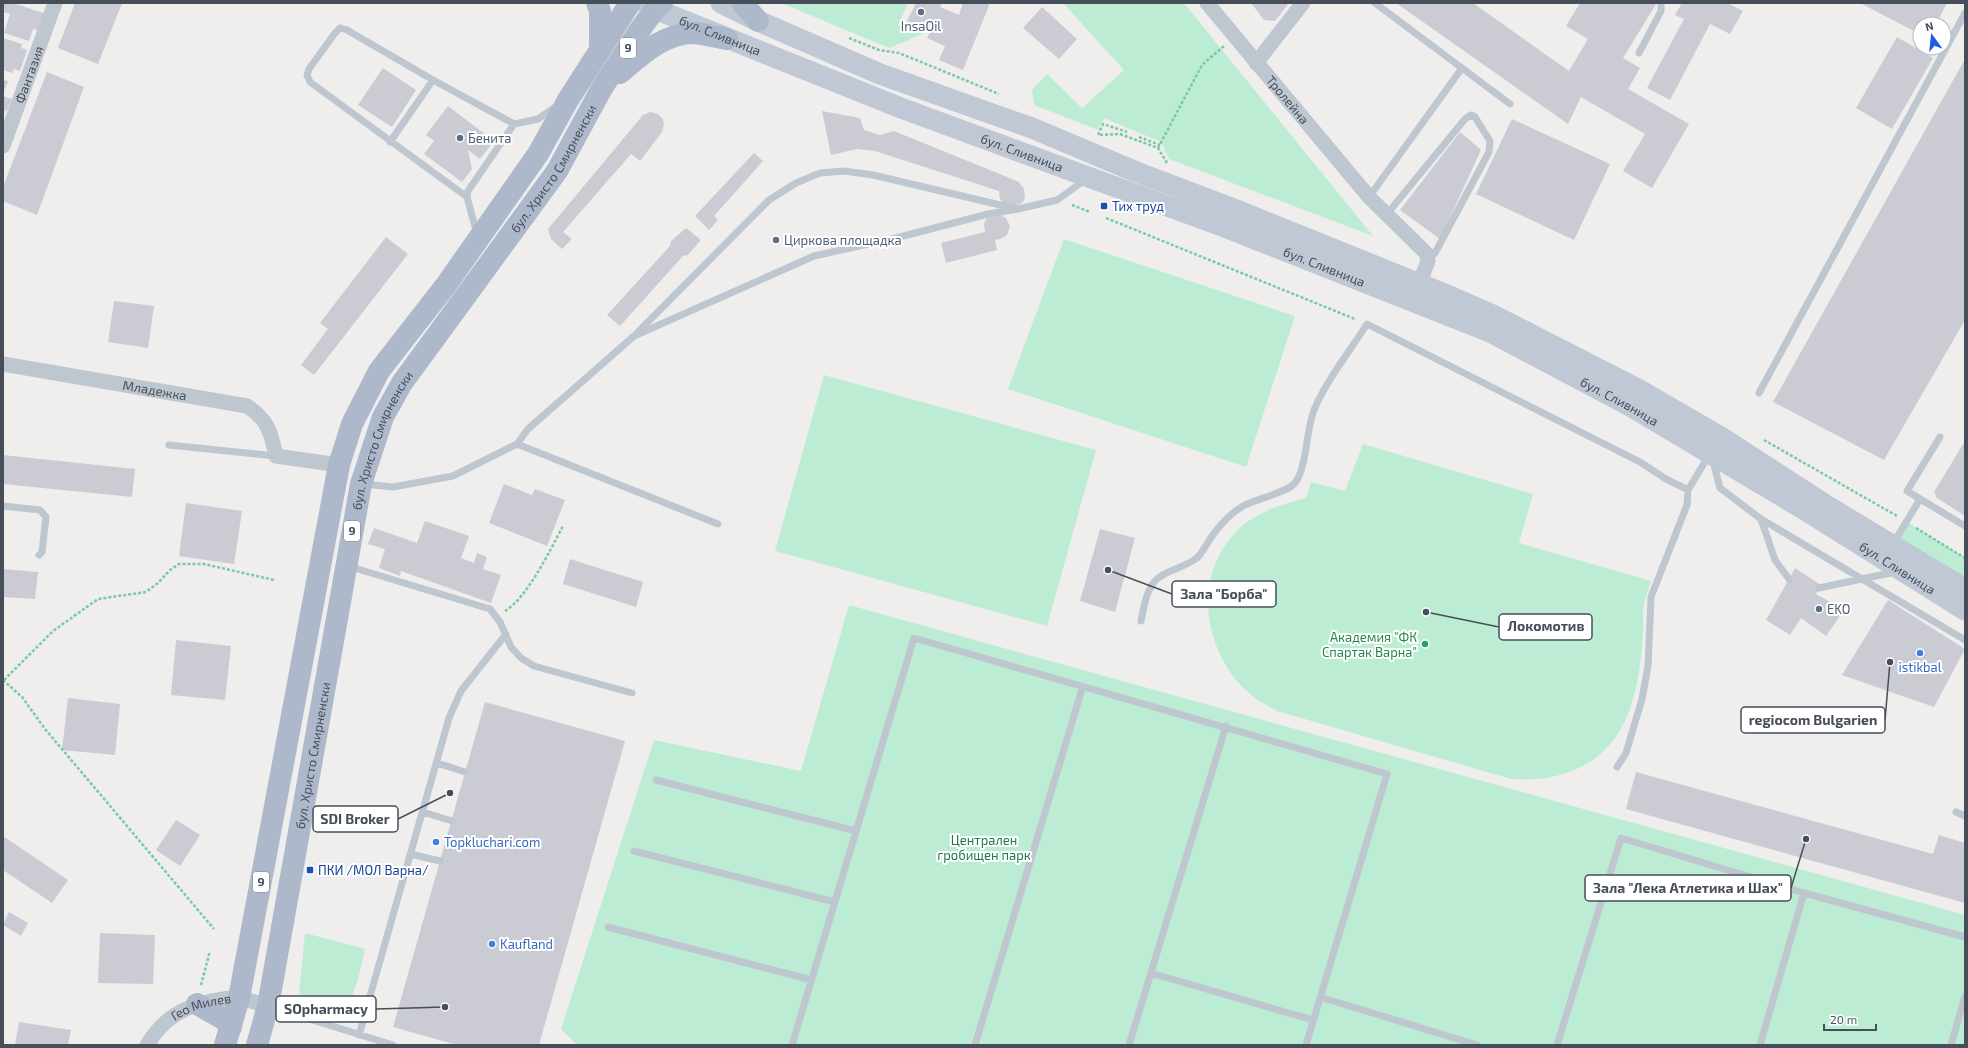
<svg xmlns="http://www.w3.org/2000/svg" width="1968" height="1048" font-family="'Exo 2',sans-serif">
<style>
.green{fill:#bcedd4}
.building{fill:#cacbd3}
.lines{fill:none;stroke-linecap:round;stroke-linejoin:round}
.path{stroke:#75caa8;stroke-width:2.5;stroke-dasharray:3 2;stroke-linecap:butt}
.lane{stroke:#bec6cf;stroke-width:7}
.street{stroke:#bec6cf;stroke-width:15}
.secondary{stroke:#c0c8d6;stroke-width:21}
.primary{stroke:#adb9cb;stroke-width:22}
.service-dot{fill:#5c6f8a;stroke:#fff;stroke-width:1.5}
.transit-dot{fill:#1a4fb4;stroke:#fff;stroke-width:1.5}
.leisure-dot{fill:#2e9e5b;stroke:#fff;stroke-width:1.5}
.shop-dot{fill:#3f7fe0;stroke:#fff;stroke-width:1.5}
.labels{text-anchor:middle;stroke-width:4;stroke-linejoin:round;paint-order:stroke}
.shield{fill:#fff;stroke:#7e838c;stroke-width:1}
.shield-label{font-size:12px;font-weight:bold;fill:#464e5a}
.service-label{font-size:13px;fill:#4e5e75;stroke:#fff;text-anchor:start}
.street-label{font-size:13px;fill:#464e5a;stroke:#fff}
.transit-label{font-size:13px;fill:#164399;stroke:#fff;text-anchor:start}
.leisure-label{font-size:13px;fill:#27864d;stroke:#fff;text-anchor:end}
.shop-label{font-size:13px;fill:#366cbe;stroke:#fff;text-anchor:start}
.park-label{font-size:13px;fill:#197852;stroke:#fff}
.leader{fill:none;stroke:#464e5a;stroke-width:1.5}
.callout-dot{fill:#464e5a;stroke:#fff;stroke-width:1.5}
.callout{fill:#fff;stroke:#464e5a;stroke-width:1.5}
.callout-label{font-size:14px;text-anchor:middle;font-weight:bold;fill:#464e5a}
</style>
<rect width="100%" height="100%" fill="#f0eded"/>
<path class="green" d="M781 3H908L898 25 923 34 889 48Z
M1063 3H1184L1373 236 1169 159 1161 142 1104 118 1098 130 1034 105 1032 90 1047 74 1082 108 1124 70Z
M1064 239 1295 316 1246 467 1008 389Z
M824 375 1096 450 1047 626 775 551Z
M1363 444 1533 494 1519 543 1651 581C1648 591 1644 601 1643 611 1643 618 1644 625 1643 632 1640 680 1633 734 1590 762 1566 777 1538 781 1511 779L1277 711C1271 707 1263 704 1256 699 1202 658 1189 573 1242 526 1261 510 1283 504 1306 498L1311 482 1345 491Z
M1907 522 1965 558V578L1897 537Z
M849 605 1965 915V1045H577L561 1029 654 740 801 771Z
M305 933 365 949C362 960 356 1000 345 1003 331 1006 312 997 299 994Z"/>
<path class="building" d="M3 3H13L46 14 40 31 33 29 29 41 4 33 10 14 3 12Z
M75 3H122L98 64 58 48Z
M916 3H942L940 7 959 15 963 3H990L963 70 939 60 945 46 927 38 930 32 907 21Z
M1251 3H1289L1275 21 1264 20Z
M1396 3H1473L1569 71 1588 39 1566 26 1580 3H1654L1656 4 1623 58 1640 68 1628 89 1689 124 1652 188 1623 171 1645 134 1581 97 1568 124Z
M1682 3H1727L1743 11 1730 34 1710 24 1670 100 1647 88 1684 19 1675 15Z
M1860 3H1947L1936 24H1920V34Z
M1042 7 1077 39 1059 59 1023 28Z
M1897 37 1933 58 1892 129 1856 108Z
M3 38 22 44 21 48 27 50 20 71 14 69 12 73 3 70Z
M1965 59V320L1884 460 1773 402Z
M383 68 416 90 392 127 358 105Z
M47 72 84 87 37 215 3 201V187Z
M3 80 8 81 3 94Z
M3 96 12 99 7 111 3 110Z
M448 106 494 141 480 159 468 150 472 169 462 182 424 154 434 141 426 135Z
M822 111 860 118 864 130 880 135 894 131 1019 182 1024 189 1025 198 1023 202 1015 207 1003 203 1000 199 999 191 875 151 857 149 831 155Z
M650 112 658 114 663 119 664 125 662 132 640 161 631 154 563 232 572 239 562 249 551 239 548 229 643 115Z
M1512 119 1610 164 1574 240 1476 194Z
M1460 132 1481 150 1440 239 1400 210Z
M754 153 763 161 714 216 718 220 709 230 695 216Z
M999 214 1006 218 1010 226 1007 235 1000 239 995 240 997 250 946 263 941 243 985 232 984 224 987 217Z
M686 228 701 240 688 255 683 256 620 326 607 315 670 246 671 241Z
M386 237 408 254 314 375 301 365 328 329 320 323Z
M114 301 154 306 148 348 108 342Z
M1965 441V516L1937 498 1934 492Z
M3 455 135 469 132 497 3 484Z
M504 484 532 495 535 489 565 500 547 546 489 523Z
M186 503 242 511 234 564 179 556Z
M425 521 469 536 461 558 474 563 477 553 487 557 483 569 501 575 491 603 401 571 400 576 379 568 385 549 368 544 374 528 417 543Z
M1100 529 1135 538 1115 612 1080 601Z
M570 559 643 582 636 607 563 584Z
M1795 568 1821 585 1816 594 1844 610 1826 636 1801 618 1790 635 1766 620Z
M3 569 38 572 35 599 3 597Z
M1888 600 1965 649 1934 707 1842 675Z
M176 640 231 646 225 700 171 695Z
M68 698 120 704 115 755 62 750Z
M485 702 625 741 539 1045H457L393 1027Z
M1636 772 1933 854 1939 835 1965 843V903L1626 809Z
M176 820 200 835 180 866 156 850Z
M3 836 68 880 52 903 3 870Z
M9 912 28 923 21 936 3 925Z
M100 933 155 935 153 984 98 983Z
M19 1022 71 1030 68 1045H15Z"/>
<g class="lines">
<path class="path" d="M849 38 879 50 899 53 999 94
M1098 135 1103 124 1127 132
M1100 135 1120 134 1158 148 1167 163
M1139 137 1160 145
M1158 148 1202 65 1224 46
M1072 205 1090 212
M1106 218 1355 319
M1764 440 1897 516
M1916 528 1965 558
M505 611C528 597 550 550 563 526
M3 680 22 697 45 729 214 929
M4 680 53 631 98 599 146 592 158 583 170 570 179 564H204L274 580
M201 985 210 951"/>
<path class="lane" d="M1375 3 1510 104
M1639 53 1661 11V3
M390 142 433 80
M467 197 310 82 307 75 309 69 335 33 340 28 347 30 433 80 514 124 538 119 557 106
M1369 197 1462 68
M1387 214 1465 119 1471 115 1475 117 1490 141 1489 152 1435 253 1428 259
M477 234 467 197 468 191 514 124
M637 333 769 200 796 183 820 173 844 171 873 175 1013 208
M1759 393 1965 13
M1940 437 1907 491 1965 526
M517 444 718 524
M169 445 276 456
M1713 461 1720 488 1761 519 1965 640
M363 484 393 487 453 476 517 444 528 429 634 336 814 256 896 238 988 214 1018 209 1057 200 1085 180
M3 506 40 510 46 517 42 552 39 555
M1761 519 1775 560 1789 579
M1893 544 1920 499
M348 566 490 609 500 622 511 647 521 658 534 666 632 693
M1819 588 1895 572
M1141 621C1144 607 1146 589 1157 579 1166 570 1184 568 1197 558 1203 552 1207 543 1212 536 1220 525 1231 513 1243 506 1256 499 1288 492 1295 483 1307 468 1306 429 1314 410 1326 381 1350 351 1367 324L1640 462 1666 479 1688 490 1709 455
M437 763 465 772
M1617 767 1626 753 1642 699 1648 666 1651 597 1687 505 1688 490
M656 780 856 831
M423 812 452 821
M1956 812 1965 816
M634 851 835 902
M410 854 440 861
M608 927 812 980
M1151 973 1313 1020
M1320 997 1477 1045
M271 1007 393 1045
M359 1035 449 718 461 691 506 634
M792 1045 914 638 1387 774 1306 1045
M975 1045 1083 686
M1129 1045 1226 726
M1557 1045 1621 838 1804 893 1965 937
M1760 1045 1804 893
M1951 1045 1965 996"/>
<g class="street">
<path id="s1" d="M1207 3 1369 197 1426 253 1428 261 1419 284"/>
<path d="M1256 63 1303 3"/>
<path id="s2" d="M3 146 55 3"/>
<path id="s3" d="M3 364 247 406C268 420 271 432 276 456L339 465"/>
<path id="s4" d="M147 1045C162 1020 182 1007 211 1001 220 1000 229 997 238 998 248 999 259 1004 268 1006"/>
</g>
<g class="secondary">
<path id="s5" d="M646 3 655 9 901 108 1227 228 1490 332 1630 406 1805 510 1965 610"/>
<path d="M721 3 758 21 880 74 1032 128 1134 171 1234 209 1452 297 1493 315 1638 389 1721 437 1829 507 1965 589"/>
</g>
<g class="primary">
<path d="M597 3 600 11V50"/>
<path d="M742 3 758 21"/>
<path d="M620 73C641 55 664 33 694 33 705 34 717 37 727 39"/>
<path d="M197 1004 225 1020 231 1027"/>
<path d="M225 1045 239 998 339 465 352 424 379 371 446 285 538 154 568 100 630 3"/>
<path id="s6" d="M257 1045 268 1006 361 484 383 417 402 383 557 171 602 88 639 31 655 9 662 3"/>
</g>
</g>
<g class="service-dot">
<circle cx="921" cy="12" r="4"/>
<circle cx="460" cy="138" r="4"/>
<circle cx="776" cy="240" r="4"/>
<circle cx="1819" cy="609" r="4"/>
</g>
<g class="transit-dot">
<rect x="1100" y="202" width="8" height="8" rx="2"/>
<rect x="306" y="866" width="8" height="8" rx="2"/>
</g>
<circle class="leisure-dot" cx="1425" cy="644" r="4"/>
<g class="shop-dot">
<circle cx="1920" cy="653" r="4"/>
<circle cx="436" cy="842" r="4"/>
<circle cx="492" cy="944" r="4"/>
</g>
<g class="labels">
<g class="shield">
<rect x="620" y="38" width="16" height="20" rx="3"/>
<rect x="344" y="521" width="16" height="20" rx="3"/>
<rect x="253" y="872" width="16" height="20" rx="3"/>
</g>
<g class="shield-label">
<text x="628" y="52">9</text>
<text x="352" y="535">9</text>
<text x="261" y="886">9</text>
</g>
<g class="service-label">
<text x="921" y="31" text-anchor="middle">InsaOil</text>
<text x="468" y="143">Бенита</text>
<text x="784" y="245">Циркова площадка</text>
<text x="1827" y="614">EKO</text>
</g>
<g class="street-label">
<text dy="5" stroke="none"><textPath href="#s5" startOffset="81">бул. Сливница</textPath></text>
<text dy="5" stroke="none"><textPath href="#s2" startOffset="76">Фантазия</textPath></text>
<text dy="5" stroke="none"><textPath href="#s1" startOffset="126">Тролейна</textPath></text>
<text dy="5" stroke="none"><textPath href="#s5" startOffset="405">бул. Сливница</textPath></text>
<text dy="5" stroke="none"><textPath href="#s6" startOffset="943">бул. Христо Смирненски</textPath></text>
<text dy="5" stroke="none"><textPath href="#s5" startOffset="728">бул. Сливница</textPath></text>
<text dy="5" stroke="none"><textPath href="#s3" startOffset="154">Младежка</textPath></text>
<text dy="5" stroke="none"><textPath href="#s5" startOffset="1053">бул. Сливница</textPath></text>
<text dy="5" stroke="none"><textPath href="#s6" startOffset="619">бул. Христо Смирненски</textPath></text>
<text dy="5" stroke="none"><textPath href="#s5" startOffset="1377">бул. Сливница</textPath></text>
<text dy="5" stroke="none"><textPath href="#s6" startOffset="295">бул. Христо Смирненски</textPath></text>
<text dy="5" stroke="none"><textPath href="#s4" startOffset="69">Гео Милев</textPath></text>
</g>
<g class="transit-label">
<text x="1112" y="211">Тих труд</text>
<text x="318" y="875">ПКИ /МОЛ Варна/</text>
</g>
<g class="leisure-label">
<text x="1417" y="642">Академия "ФК<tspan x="1417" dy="15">Спартак Варна"</tspan></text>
</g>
<g class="shop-label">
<text x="1920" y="672" text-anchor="middle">istikbal</text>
<text x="444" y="847">Topkluchari.com</text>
<text x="500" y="949">Kaufland</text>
</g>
<g class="park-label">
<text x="984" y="845">Централен<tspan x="984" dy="15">гробищен парк</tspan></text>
</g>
</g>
<path class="leader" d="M1108 570L1172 594M1426 612L1499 627M1890 662L1885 720M450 793L398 819M1806 839L1791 888M445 1007L376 1009"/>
<g class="callout-dot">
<circle cx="1108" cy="570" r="4"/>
<circle cx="1426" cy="612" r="4"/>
<circle cx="1890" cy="662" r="4"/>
<circle cx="450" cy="793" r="4"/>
<circle cx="1806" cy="839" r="4"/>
<circle cx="445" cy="1007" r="4"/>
</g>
<g class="callout">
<rect x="1172" y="581" width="104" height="26" rx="4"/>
<rect x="1499" y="614" width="93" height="26" rx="4"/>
<rect x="1741" y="707" width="144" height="26" rx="4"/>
<rect x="313" y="806" width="85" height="26" rx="4"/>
<rect x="1585" y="875" width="206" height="26" rx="4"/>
<rect x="276" y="996" width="100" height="26" rx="4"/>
</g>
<g class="callout-label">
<text x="1224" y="599">Зала "Борба"</text>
<text x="1546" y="631">Локомотив</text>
<text x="1813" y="725">regiocom Bulgarien</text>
<text x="355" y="824">SDI Broker</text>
<text x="1688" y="893">Зала "Лека Атлетика и Шах"</text>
<text x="326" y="1014">SOpharmacy</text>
</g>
<rect width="1968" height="1048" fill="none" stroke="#464e5a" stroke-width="8"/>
<g transform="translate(1932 36) rotate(345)"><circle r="19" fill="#ffffff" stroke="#b5b8bd"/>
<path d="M0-3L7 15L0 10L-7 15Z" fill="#1e5dd8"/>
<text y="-6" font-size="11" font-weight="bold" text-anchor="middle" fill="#464e5a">N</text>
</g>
<path d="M1824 1024v6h52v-6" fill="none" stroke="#464e5a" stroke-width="2"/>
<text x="1830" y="1024" font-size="12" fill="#464e5a" stroke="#ffffff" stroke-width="3" paint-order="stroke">20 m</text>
</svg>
